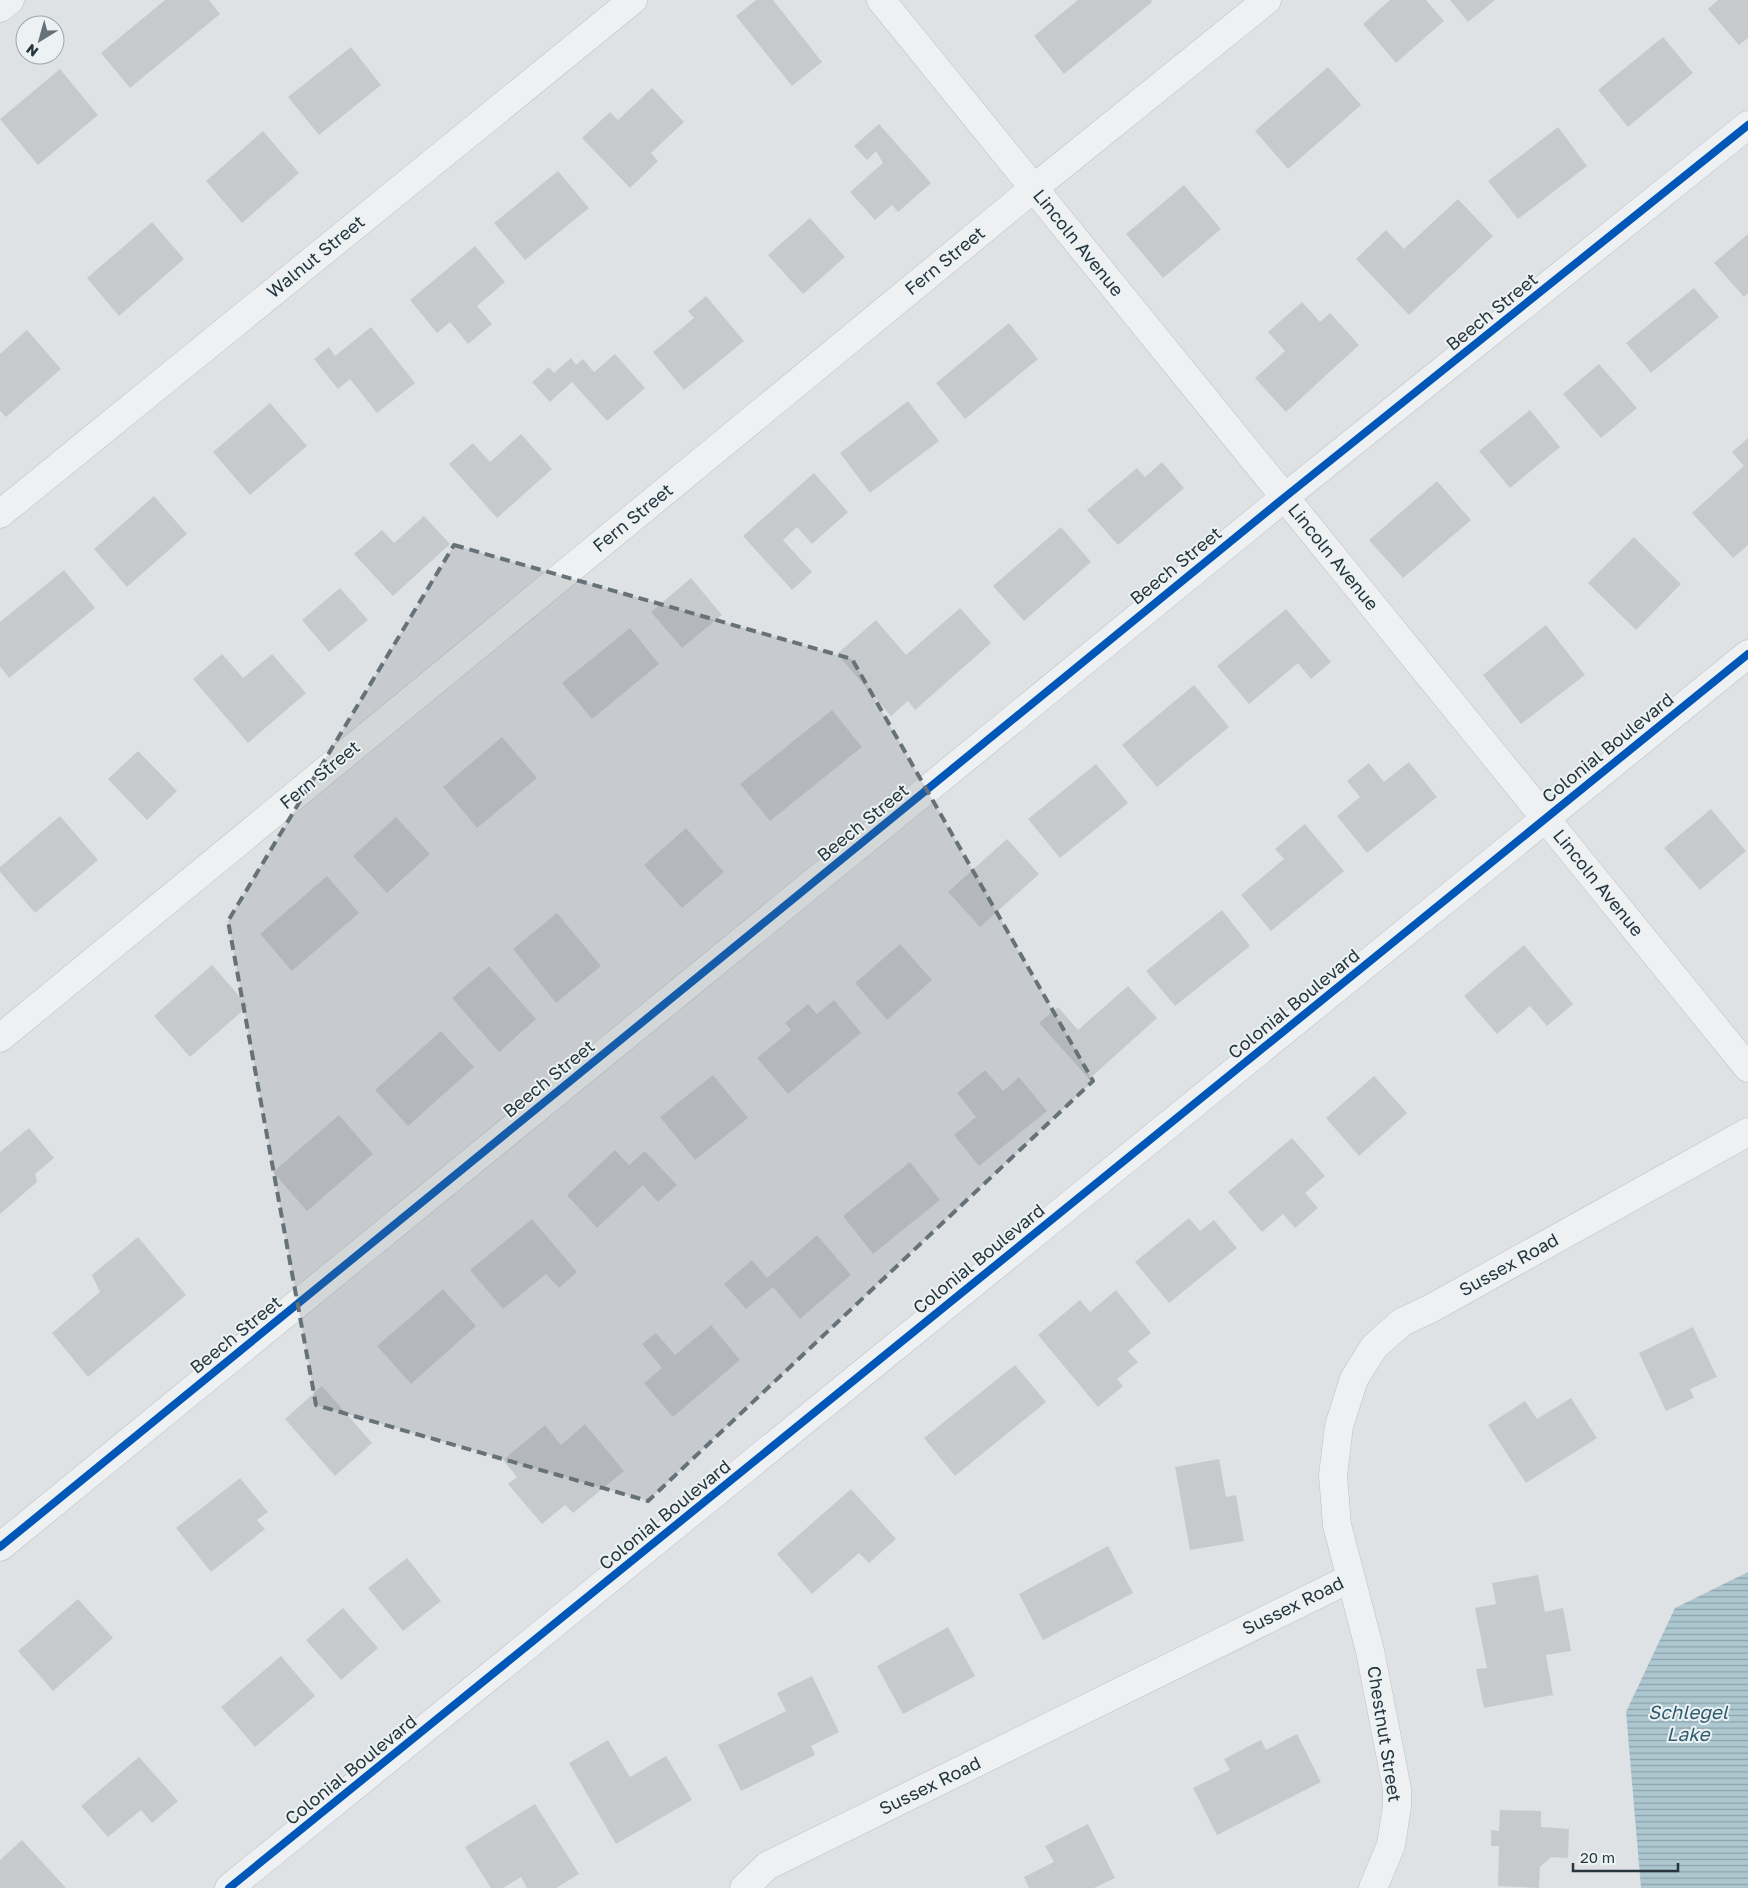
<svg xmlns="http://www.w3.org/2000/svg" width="1748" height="1888" font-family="'Golos Text',sans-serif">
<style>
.water{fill:url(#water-rules)}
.building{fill:#c7cacd}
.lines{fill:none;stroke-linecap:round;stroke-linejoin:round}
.street-casing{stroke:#bec0c3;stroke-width:29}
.street{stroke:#eef0f1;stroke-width:28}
.cycleway-casing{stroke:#ecf2f4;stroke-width:11}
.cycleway{stroke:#0057b8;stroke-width:8}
.marked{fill:#677278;fill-opacity:0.2;stroke:#677278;stroke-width:4;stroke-dasharray:10 6;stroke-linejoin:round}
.labels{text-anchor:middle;stroke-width:4;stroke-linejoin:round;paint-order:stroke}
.street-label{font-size:18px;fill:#27353d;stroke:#ecf2f4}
.water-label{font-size:19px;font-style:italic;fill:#325e70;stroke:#ecf2f4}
</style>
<defs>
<pattern id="water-rules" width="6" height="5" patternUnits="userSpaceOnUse" patternTransform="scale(1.25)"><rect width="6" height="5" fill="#adc7d0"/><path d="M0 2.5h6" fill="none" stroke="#8da2aa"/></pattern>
</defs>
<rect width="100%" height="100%" fill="#dfe2e5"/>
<path class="water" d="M1748 1572V1888H1641L1626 1712 1675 1608Z"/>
<path class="building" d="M165 0H209L220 14 130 88 101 53Z
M756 0H773L822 62 792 86 736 16Z
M1078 0H1151L1152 2 1064 74 1034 36Z
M1390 0H1426L1444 21 1396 63 1363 24Z
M1450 0H1495L1468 22Z
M1718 0H1748V38L1739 45 1708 9Z
M1663 37 1693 73 1628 127 1598 90Z
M351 47 381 85 319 135 288 97Z
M1328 67 1361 105 1288 169 1255 131Z
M60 69 98 115 38 165 0 119Z
M652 88 684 122 651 153 658 161 630 188 582 138 610 112 618 120Z
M879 124 931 183 898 212 892 205 875 220 850 192 883 163 876 151 867 160 854 146Z
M1558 127 1587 166 1518 219 1488 181Z
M263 131 299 173 242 223 206 181Z
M558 171 589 208 525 260 494 223Z
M1184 185 1221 229 1163 278 1126 234Z
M1458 199 1493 236 1409 315 1356 259 1386 230 1404 249Z
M810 218 845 257 803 294 768 255Z
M152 222 184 259 119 316 87 278Z
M1748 234V293L1744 297 1714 263Z
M475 246 505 282 477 306 492 324 468 344 450 322 437 333 410 300Z
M1694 288 1719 317 1651 373 1626 343Z
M706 296 744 341 684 390 653 352 694 318 688 311Z
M1302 302 1320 322 1330 313 1359 345 1286 412 1255 378 1285 351 1268 332Z
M1009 323 1038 359 965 419 936 383Z
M371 327 415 383 377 413 350 379 338 389 314 359 329 347 335 356Z
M27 330 61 369 6 417 0 411V354Z
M615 354 645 388 607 421 572 382 550 402 532 382 549 367 554 373 571 358 576 365 583 359 594 372Z
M1599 364 1637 408 1601 438 1563 394Z
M908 401 939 441 870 493 840 453Z
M270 403 307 446 250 495 213 452Z
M1530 410 1560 447 1510 488 1479 451Z
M521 434 552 469 497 518 449 464 473 443 490 462Z
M1748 438V545L1733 558 1692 513 1744 466 1732 452Z
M1162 462 1184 488 1118 545 1087 510 1137 468 1145 477Z
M814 473 848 512 812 544 797 527 783 540 812 572 792 590 743 536Z
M1437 481 1471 520 1403 578 1369 540Z
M154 496 187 534 127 587 94 549Z
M424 516 450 544 393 596 354 554 382 530 394 543Z
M1061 527 1091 562 1024 621 993 586Z
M1634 537 1681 584 1636 630 1588 583Z
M64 570 95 608 9 678 0 666V622Z
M691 578 722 615 682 648 651 612Z
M340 588 368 620 329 652 302 620Z
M960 608 991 643 915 710 908 701 891 716 837 654 876 620 906 655Z
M1286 609 1331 662 1311 679 1298 663 1249 704 1217 666Z
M1546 625 1585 675 1521 724 1483 675Z
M630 628 659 664 592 719 562 683Z
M222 654 243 678 272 654 306 693 248 743 193 679Z
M1194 685 1229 727 1157 787 1122 745Z
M832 710 862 747 770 821 740 784Z
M502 737 537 778 477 828 443 787Z
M138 751 177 791 147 820 108 779Z
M1409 762 1437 797 1367 853 1337 816 1360 797 1347 781 1369 763 1384 782Z
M1096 764 1128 803 1060 858 1028 819Z
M1711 809 1746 851 1700 890 1664 848Z
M60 816 98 860 35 913 0 872V867Z
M396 817 430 854 387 893 353 856Z
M1305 824 1344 871 1271 931 1241 895 1284 859 1275 849Z
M686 828 724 872 682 908 644 865Z
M1007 839 1039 874 980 927 948 892Z
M327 876 359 913 292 971 260 934Z
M1222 910 1250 946 1175 1006 1146 971Z
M557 913 601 966 556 1003 513 949Z
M900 944 932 980 887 1020 855 983Z
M1524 945 1573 1004 1547 1026 1530 1006 1497 1034 1464 996Z
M212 965 248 1006 190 1057 154 1016Z
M489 966 536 1019 499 1052 452 998Z
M1128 986 1157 1018 1089 1079 1039 1023 1058 1007 1078 1030Z
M834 1000 861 1033 788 1094 757 1058 791 1030 785 1023 808 1004 817 1014Z
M441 1031 474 1067 408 1126 375 1090Z
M985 1070 1003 1091 1019 1077 1047 1111 979 1166 954 1135 976 1117 957 1093Z
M713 1075 748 1118 695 1160 660 1117Z
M1374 1076 1407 1113 1359 1156 1326 1118Z
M339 1115 373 1154 307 1211 273 1172Z
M29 1128 54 1158 35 1174 37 1182 0 1214V1152Z
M1292 1138 1325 1176 1305 1193 1318 1208 1295 1228 1283 1214 1262 1232 1228 1192Z
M615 1150 629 1165 645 1151 677 1185 658 1202 643 1185 597 1228 567 1195Z
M910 1162 940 1200 873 1254 843 1216Z
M1189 1218 1200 1231 1214 1220 1237 1248 1169 1303 1135 1262Z
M532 1219 577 1272 559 1288 546 1274 503 1309 470 1270Z
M817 1235 851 1275 800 1319 773 1287 746 1309 724 1284 752 1260 767 1278Z
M138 1237 186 1295 88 1377 52 1333 100 1292 92 1275Z
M443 1289 476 1326 411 1384 377 1346Z
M1116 1290 1151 1333 1128 1351 1138 1362 1117 1379 1123 1386 1098 1407 1038 1335 1080 1300 1090 1312Z
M711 1325 740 1360 673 1417 644 1383 662 1368 642 1344 656 1333 675 1355Z
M1693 1327 1717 1377 1690 1389 1694 1398 1666 1411 1639 1353Z
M1015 1365 1046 1402 955 1476 924 1438Z
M322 1386 372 1443 335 1476 285 1419Z
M1571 1398 1597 1438 1526 1483 1488 1425 1525 1401 1537 1419Z
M585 1424 624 1471 573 1513 565 1505 542 1524 508 1484 517 1477 503 1460 545 1425 561 1445Z
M1219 1459 1226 1497 1236 1495 1244 1541 1190 1550 1175 1467Z
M240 1478 268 1512 257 1520 265 1529 211 1572 176 1528Z
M851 1489 896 1539 869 1563 859 1553 812 1594 777 1554Z
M1108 1546 1133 1593 1043 1640 1019 1594Z
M407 1558 441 1601 403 1631 368 1588Z
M1538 1575 1545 1612 1563 1608 1571 1651 1546 1655 1553 1695 1484 1708 1476 1669 1487 1668 1475 1608 1496 1604 1492 1583Z
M78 1599 113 1638 53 1691 18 1651Z
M343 1608 378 1648 341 1680 306 1640Z
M948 1627 975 1676 903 1714 877 1666Z
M281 1656 315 1696 255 1747 221 1707Z
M812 1676 839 1732 811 1746 815 1755 741 1791 718 1745 786 1711 777 1693Z
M1297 1734 1321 1782 1217 1835 1193 1788 1230 1770 1224 1759 1261 1740 1266 1750Z
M608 1740 630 1777 666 1756 692 1800 616 1844 569 1763Z
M139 1757 178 1801 152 1823 141 1810 108 1837 81 1806Z
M535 1804 579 1874 556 1888H527L521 1877 503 1888H491L465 1847Z
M1500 1810 1541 1811V1827L1569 1829 1568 1858 1551 1857 1540 1867 1539 1888 1498 1886 1499 1846H1491V1830L1499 1831Z
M1088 1824 1115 1878 1094 1888H1029L1024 1877 1054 1862 1045 1846Z
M22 1840 66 1888H0V1860Z"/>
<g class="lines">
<defs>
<path id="street" d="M881 0 1748 1068
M0 8 10 0
M0 514 633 0
M0 1038 1034 188 1267 0
M0 1547 1285 497 1748 125
M229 1888 1748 654
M744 1888 767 1866 1351 1578
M1373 1888 1391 1845 1397 1806V1789L1370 1651 1337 1525 1333 1475 1339 1426 1354 1379 1374 1347 1402 1322 1430 1309 1748 1132"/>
</defs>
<use href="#street" class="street-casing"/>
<use href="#street" class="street"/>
<defs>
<path id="cycleway" d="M0 1547 1285 497 1748 125
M229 1888 1748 654"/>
</defs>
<use href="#cycleway" class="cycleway-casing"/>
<use href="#cycleway" class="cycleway"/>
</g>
<path class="marked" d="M454 545 852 659 1093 1081 648 1501 316 1405 228 921Z"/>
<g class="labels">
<g class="street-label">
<text transform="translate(1078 243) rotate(51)" y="6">Lincoln Avenue</text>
<text transform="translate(316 257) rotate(-39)" y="6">Walnut Street</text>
<text transform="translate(945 261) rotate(-39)" y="6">Fern Street</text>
<text transform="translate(1492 312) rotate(-39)" y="6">Beech Street</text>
<text transform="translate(633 518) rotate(-39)" y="6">Fern Street</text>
<text transform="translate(1333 557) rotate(51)" y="6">Lincoln Avenue</text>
<text transform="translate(1176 566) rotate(-39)" y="6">Beech Street</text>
<text transform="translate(1608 748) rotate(-39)" y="6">Colonial Boulevard</text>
<text transform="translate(320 775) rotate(-39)" y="6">Fern Street</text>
<text transform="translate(863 823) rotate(-39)" y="6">Beech Street</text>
<text transform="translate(1598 883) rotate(51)" y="6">Lincoln Avenue</text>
<text transform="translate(1294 1004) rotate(-39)" y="6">Colonial Boulevard</text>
<text transform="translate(549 1079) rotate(-39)" y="6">Beech Street</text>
<text transform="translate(979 1259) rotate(-39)" y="6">Colonial Boulevard</text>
<text transform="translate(1509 1265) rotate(-29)" y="6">Sussex Road</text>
<text transform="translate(236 1335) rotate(-39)" y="6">Beech Street</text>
<text transform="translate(665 1515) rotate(-39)" y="6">Colonial Boulevard</text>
<text transform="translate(1293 1606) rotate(-26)" y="6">Sussex Road</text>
<text transform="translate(1384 1734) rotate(81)" y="6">Chestnut Street</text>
<text transform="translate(351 1770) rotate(-39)" y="6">Colonial Boulevard</text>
<text transform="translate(930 1786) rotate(-26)" y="6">Sussex Road</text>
</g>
<g class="water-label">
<text x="1688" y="1719">Schlegel<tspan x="1688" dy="22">Lake</tspan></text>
</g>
</g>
<g transform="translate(40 40) rotate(217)"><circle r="24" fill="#ecf2f4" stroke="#9da6ab"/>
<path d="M0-4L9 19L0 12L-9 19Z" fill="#677278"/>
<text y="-8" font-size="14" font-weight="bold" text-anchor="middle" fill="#27353d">N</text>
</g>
<path d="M1573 1863v8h105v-8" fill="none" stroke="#27353d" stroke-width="2.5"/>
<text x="1580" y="1863" font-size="15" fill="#27353d" stroke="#ecf2f4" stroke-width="4" paint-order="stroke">20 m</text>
</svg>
